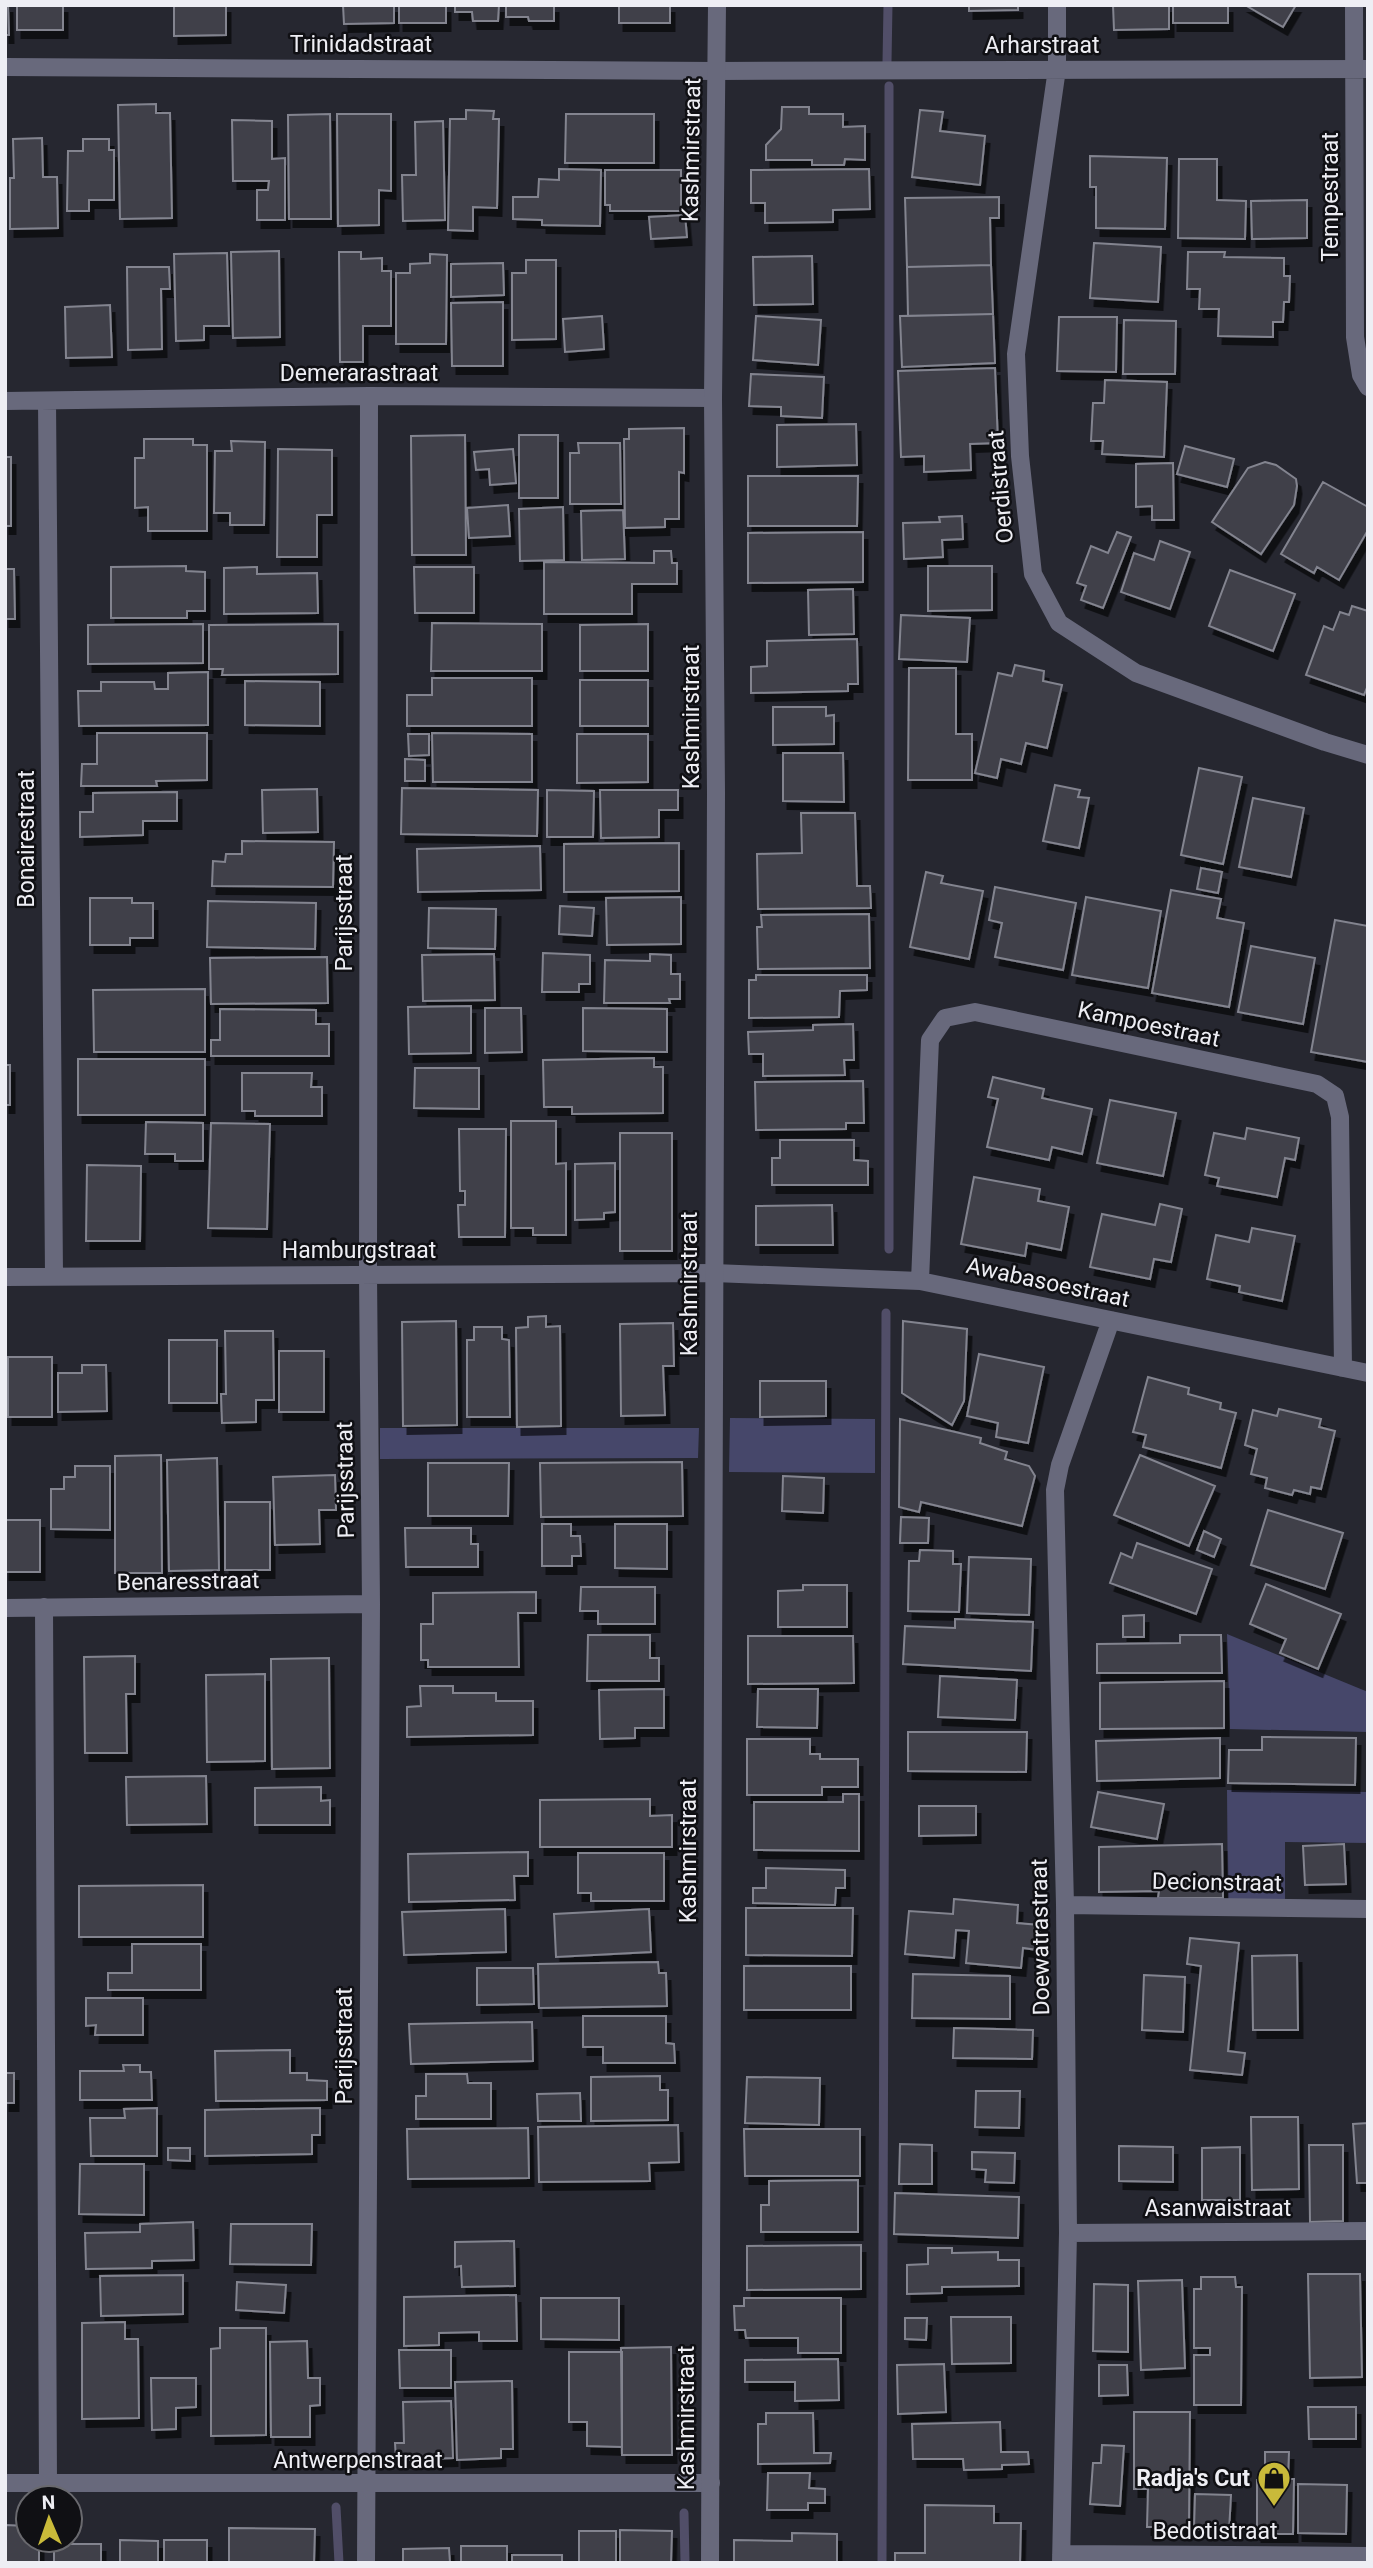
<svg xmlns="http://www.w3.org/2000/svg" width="1373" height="2568" font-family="Roboto,sans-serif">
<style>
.green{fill:#46476a}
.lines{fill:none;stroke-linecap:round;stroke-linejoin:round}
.stream{stroke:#514e68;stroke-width:9}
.building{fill:#3f404a;stroke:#83848f;stroke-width:2;filter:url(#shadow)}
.minor{stroke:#68697c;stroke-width:18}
.tertiary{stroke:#68697c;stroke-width:18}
.labels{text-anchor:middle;stroke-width:5;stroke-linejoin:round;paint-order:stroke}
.street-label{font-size:23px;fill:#eeeef4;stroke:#101014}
.poi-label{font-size:23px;font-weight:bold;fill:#eeeef4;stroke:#101014;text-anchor:end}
</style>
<defs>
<filter id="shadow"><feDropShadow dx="4.5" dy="8" stdDeviation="0" flood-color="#0009"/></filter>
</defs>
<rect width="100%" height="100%" fill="#262730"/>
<path class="green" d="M730 1418 875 1419V1473L729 1472Z
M380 1428H699L698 1458 380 1459Z
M1227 1634 1368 1692V1732L1230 1729Z
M1227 1790 1368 1792V1843L1285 1842V1906H1228Z"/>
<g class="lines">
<path class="stream" d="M887 62 888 5
M889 86V1249
M336 2507 339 2563
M684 2513 685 2563
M882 2563 886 1313"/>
</g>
<path class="building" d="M5 5H8L9 35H5Z
M17 5H63V30H17Z
M174 5H226V35L174 36Z
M343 5H394V23L344 24Z
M399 5H446V23H399Z
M455 5H499L498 21H473L472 12H455Z
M506 5H554V21H529L528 17H506Z
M619 5H670V23H619Z
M969 5H1018V10L969 11Z
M1113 5H1169V29L1114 30Z
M1173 5H1228V23H1173Z
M1245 5H1296L1283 27Z
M156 104V113H170L172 218 120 219 118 105Z
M782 107H809V114H843V127L865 126V160L845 159 844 165H812V160H766V145L781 129Z
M466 110 494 111 493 119H499L497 208 473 207V231L448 230 450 119H466Z
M920 110 943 112 940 131 985 136 980 185 912 177Z
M330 114 331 219H289L288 115Z
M337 114H391V191L379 190V225L338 226Z
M566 114H654V163H565Z
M232 120 272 121V159L285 158V220H257V190H268L269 181H233Z
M443 121 445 220 403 221 402 175H416L415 122Z
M42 138 43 177H57L58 228 10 229V178H14L13 139Z
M83 139H109V150H114V200H89V211H67L68 151H83Z
M1090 156 1167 158 1165 229 1096 228V187H1090Z
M1179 159H1217V200L1246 201 1245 239 1178 238Z
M559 169 601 170 600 226 542 225V220L513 219V197H538L539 179 559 180Z
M869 169 870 209 833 210V222L765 223V203H751V170Z
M605 170H681V211H610V205H605Z
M999 197V218H990L991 265 907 267 905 198Z
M1307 200V238L1252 239 1251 201Z
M685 215 687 237 651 239 649 217Z
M1094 243 1161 247 1158 302 1090 298Z
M279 251 280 337 233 338 231 252Z
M339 252H361V259L382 258V271H391V326H363V362H340Z
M1188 252H1225L1224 257 1284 258V276H1290L1289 302H1284L1283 322H1273V337L1218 336 1219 309H1199L1200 289H1187Z
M227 253 229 326H204V340L176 341 174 254Z
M430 254 447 255 446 344H396V273H410V264L430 263Z
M812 256 813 304 754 305 753 257Z
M526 260H556V339L512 340V273H526Z
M503 263 504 295 451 297V264Z
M991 265 993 314 908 316 907 267Z
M127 267H169L170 289H161L162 349 128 350Z
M503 302V366H452L451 303Z
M110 305 112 357 66 358 65 307Z
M993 314 995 363 902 367 900 316Z
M602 316 604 349 565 352 563 319Z
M756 316 821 320 818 365 753 360Z
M1059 317H1117L1116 372 1057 371Z
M1124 320 1176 321 1175 374H1123Z
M995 368 998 443 970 444 971 470 924 472V456L901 457 898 371Z
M751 374 824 377 822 418 781 416V407L749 406Z
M1105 380 1167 382 1164 457 1102 454 1103 441H1091L1093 403H1104Z
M856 424 857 465 777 467V425Z
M684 428V473L679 472V519H665V527L625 528 624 439H629V429Z
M465 435 466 555H412L411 436Z
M519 435H558V498H519Z
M144 439H193V445H207V531H148V507L135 508V458H144Z
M231 441 265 442 264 525H230V513H214L215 451H232Z
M578 443H620L621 504H570V453H579Z
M1185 446 1234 459 1227 487 1177 474Z
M278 449 332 450V515H317V557H277Z
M513 449 516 483 490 485 489 469 476 470 474 452Z
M5 457H11V526H5Z
M1265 462 1276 465 1296 479 1297 486 1294 505 1261 554 1212 522 1248 468Z
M1173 463 1174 520H1152V506L1136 507V464Z
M748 476H858L857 526H748Z
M1323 482 1368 507V530L1339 580 1317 567 1314 573 1281 554Z
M508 505 510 536 469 538 467 508Z
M563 507 564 560 520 561 519 509Z
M623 510 625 559 582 560 581 511Z
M962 516 963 539 942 540 943 557 904 559 903 523 940 522 939 517Z
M863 532V582L748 583V533Z
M1117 532 1131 537 1103 608 1081 600 1086 586 1077 583 1091 546 1108 553Z
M1160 541 1190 552 1170 609 1121 592 1134 553 1154 560Z
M654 551H671L672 563H677V584H632V614H544V562L654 563Z
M186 566V571L205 572V611H187V618H111V567Z
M928 566H992V610L928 611Z
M257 567V574L317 573 318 613 224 614V568Z
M414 567H474V613H415Z
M5 569H14L15 619H5Z
M1230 570 1295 594 1273 651 1209 626Z
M853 589 854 634 809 635 808 590Z
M1352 606 1368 611V685L1364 695 1306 675 1324 626 1333 630 1340 612 1349 615Z
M901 615 970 618 967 662 899 659Z
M432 623 542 624V671H431Z
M203 624V663L88 664V625Z
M338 624V674L222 675 223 669H209V625Z
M648 624V671H580V625Z
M857 639 858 684H848V691L751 693V667L767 666V641Z
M1015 665 1044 671 1043 681 1062 685 1047 748 1026 743 1021 764 1001 759 997 778 975 773 998 673 1012 676Z
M909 668H956V734H972V780H908Z
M208 672V725L79 726 78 691H101V682H154L155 689H168V673Z
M432 678H532V726H407V695H432Z
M580 680H648V726H580Z
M245 681 320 682V726L245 725Z
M773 707H826V716L834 715V744L773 745Z
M97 733H207V780L156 781 157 786H81L82 764H97Z
M432 733 532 734V782H433Z
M408 734H429V755L409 756Z
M577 734H648V782L577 783Z
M783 753H843L844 802 783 801Z
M405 759 425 760V781H405Z
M1199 768 1242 777 1223 864 1181 855Z
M1055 785 1080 790 1078 797 1089 798 1079 848 1043 841Z
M402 788 538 790 537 836 401 834Z
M317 789 318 832 263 833 262 790Z
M547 790 594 791 593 837H547Z
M600 790H678V810H659V837L601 838Z
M177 792V821H143V835L80 837V812H93V793Z
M1253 798 1304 808 1291 877 1239 867Z
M801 813H855L857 886H870L871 908 758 909 757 854 802 853Z
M242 841 334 842 333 887 212 886 213 861 225 862 226 854H242Z
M679 843V891L564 892V844Z
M540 846 541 890 418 892 417 849Z
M1201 868 1222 872 1218 893 1197 889Z
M926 872 943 876 941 883 983 891 969 959 910 947Z
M995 887 1076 903 1063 970 995 957 1002 923 989 920Z
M1171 890 1221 899 1217 918 1244 923 1229 1007 1152 993Z
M681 897V944L607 945 606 898Z
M1086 897 1161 911 1148 988 1072 975Z
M90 898H132V903H153V938H130V945H90Z
M208 901 316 903 315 949 207 947Z
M560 906 594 908 592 936 559 934Z
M429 908 496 909 495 949 428 948Z
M869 914 870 968 758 969 757 927H762L761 915Z
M1335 920 1368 926V1062L1311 1052Z
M1251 946 1315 958 1303 1024 1238 1012Z
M543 953 590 955V984H579V992H542Z
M494 954 495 1000 423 1001 422 955Z
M650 954 671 955V974H680V999H669L670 1003H604L605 960 650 961Z
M327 957 328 1003 211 1004 210 958Z
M756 975H867V990L840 991 839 1017 749 1018V980H756Z
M205 989V1052H94L93 990Z
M471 1006V1053L409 1054 408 1007Z
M485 1008H521L522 1052 485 1053Z
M583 1008 667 1009V1052L583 1051Z
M220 1009 316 1010V1024H329V1056H211V1040H220Z
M853 1024 854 1060H844L845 1075 763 1076V1054H749L748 1032 813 1030V1025Z
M654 1058V1067H663V1113L572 1114V1107H544L543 1060Z
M78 1059H205V1115H78Z
M5 1065H10V1105H5Z
M415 1068H479V1109L414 1108Z
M242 1073H312L311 1087H322V1116H255V1111H242Z
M993 1077 1044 1089 1042 1098 1092 1109 1082 1154 1052 1147 1049 1160 987 1147 998 1099 988 1097Z
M863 1081 864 1123H846V1129L756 1130 755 1082Z
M1110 1100 1176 1113 1163 1176 1097 1163Z
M511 1121H556V1164L566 1163V1235H533V1228H511Z
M146 1122 203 1123V1161H175V1154H145Z
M211 1123 270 1124 267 1229 208 1228Z
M1247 1128 1299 1138 1295 1160 1285 1158 1277 1197 1217 1186 1219 1178 1205 1175 1214 1133 1245 1139Z
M459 1129H506L505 1237H459L458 1205H465V1191H460Z
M620 1133H672V1251H620Z
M780 1140H854V1160L868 1161V1185H772V1158H780Z
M615 1163V1212L604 1213V1219L575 1220V1164Z
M87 1165 141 1166 140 1241H86Z
M974 1177 1040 1189 1038 1201 1069 1207 1061 1250 1027 1243 1025 1256 961 1244Z
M1160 1204 1182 1209 1171 1262 1154 1259 1150 1279 1090 1267 1102 1214 1155 1225Z
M832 1205 833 1245H756V1206Z
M1252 1228 1295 1236 1282 1301 1239 1292 1240 1286 1207 1279 1216 1235 1249 1242Z
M546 1316V1327L560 1326 561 1426 517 1427 516 1328 528 1327V1317Z
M456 1321 457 1425 403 1426 402 1322Z
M903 1321 967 1329 964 1401 952 1425 902 1393Z
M673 1323 674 1366H663L665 1415 621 1416 620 1324Z
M474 1327H502V1339L509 1340 510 1417H467V1340H474Z
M225 1331H273L274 1400H256V1422L222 1423 221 1394H226Z
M169 1340H217V1403H169Z
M279 1351H324V1412H279Z
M979 1354 1044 1367 1028 1443 996 1437 998 1423 967 1416Z
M8 1357H52V1417H8Z
M82 1365H106L107 1411 58 1412V1373H82Z
M1148 1377 1189 1388 1188 1394 1221 1403 1220 1409 1236 1413 1221 1468 1143 1447 1146 1435 1133 1432Z
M760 1381H826V1416L760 1417Z
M1279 1409 1321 1419 1319 1427 1335 1431 1321 1489 1311 1487 1310 1494 1294 1490 1292 1495 1265 1488 1267 1478 1251 1474 1257 1449 1245 1445 1253 1410 1277 1416Z
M900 1419 981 1438 980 1443 1007 1452 1005 1459 1029 1466 1035 1476 1022 1526 921 1502 919 1512 899 1507Z
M161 1455 162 1573H115V1456Z
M1140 1455 1215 1486 1189 1546 1114 1515Z
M217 1458 219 1570 169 1571 167 1460Z
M682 1462 683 1516 541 1517 540 1463Z
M428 1463H509L508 1516H428Z
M75 1466H110V1530L51 1529V1489H64V1477H75Z
M335 1475 336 1510H319L320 1544 275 1545 273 1477Z
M783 1476 824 1478 823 1513 782 1511Z
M225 1502H270V1570H225Z
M1268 1510 1343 1533 1325 1589 1251 1565Z
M901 1517 929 1518 928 1543H900Z
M5 1520H40V1572H5Z
M542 1524H571V1536H580L581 1556H572V1566H542Z
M615 1524H667V1569L615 1568Z
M405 1528H471V1544H478V1567H406Z
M1204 1531 1221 1539 1214 1557 1197 1550Z
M1137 1543 1212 1569 1196 1614 1110 1583 1121 1553 1132 1558Z
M920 1550 953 1551V1564H961L959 1612 908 1611 909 1561H919Z
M969 1557 1031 1559 1029 1615 967 1613Z
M1266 1584 1341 1614 1318 1669 1280 1653 1286 1639 1250 1624Z
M803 1585H847V1627H778V1591L803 1590Z
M581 1587H655V1624H598V1611H580Z
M536 1592V1613H518L519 1667H428V1660H421V1624H433V1593Z
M1144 1615V1637H1123V1616Z
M955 1619 1033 1622 1031 1671 903 1664 905 1626 955 1628Z
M588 1635H650V1658H659V1681H587Z
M1180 1635H1221L1222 1673H1097V1644L1180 1643Z
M748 1636H853L854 1683 748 1684Z
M135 1656V1694H126L127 1753H85L84 1657Z
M329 1658 330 1768 272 1769 271 1659Z
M265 1674V1761L207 1762 206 1675Z
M940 1676 1017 1680 1015 1720 938 1717Z
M1224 1681V1728L1100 1729V1683Z
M420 1686H453V1693H496V1701H533V1735L407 1737V1707L421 1706Z
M664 1689V1728H635V1738L600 1739 599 1690Z
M758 1689H818L817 1728 757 1727Z
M908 1732H1027L1026 1772 908 1771Z
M1262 1737 1356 1738 1355 1785 1228 1783 1229 1750H1262Z
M1220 1738V1778L1097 1781 1096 1741Z
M747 1739H810V1754H820V1759H858V1787H822V1795H747Z
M206 1776 207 1824 127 1825 126 1777Z
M321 1787V1801L330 1800V1825H255V1788Z
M1098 1792 1164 1804 1157 1839 1091 1827Z
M843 1794H859V1851L754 1850V1802H843Z
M650 1799V1816L672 1815V1847H540V1800Z
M919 1806H976V1835L919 1836Z
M1222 1844 1223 1898H1158L1159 1891 1099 1892V1847Z
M1344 1844 1346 1884 1305 1885 1303 1846Z
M528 1852V1876H514L515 1900 409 1902 408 1854Z
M578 1853H664V1901H591V1893H578Z
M766 1868 845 1870V1888H836L835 1905 753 1903V1888H766Z
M203 1885V1937H79V1886Z
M954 1899 1018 1905 1017 1923 1040 1925 1038 1950 1023 1948 1021 1968 966 1963 969 1931 956 1930 954 1958 905 1954 909 1911 953 1914Z
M746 1908H853L852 1956 746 1955Z
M505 1909 506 1952 404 1955 402 1912Z
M649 1909 651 1952 556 1957 554 1914Z
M1190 1938 1239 1943 1228 2051 1245 2053 1242 2075 1190 2070 1201 1966 1187 1964Z
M132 1944H201V1990H108V1973H132Z
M1297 1955 1298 2030H1253L1252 1956Z
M658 1962 659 1973H666L667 2006 539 2008 538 1964Z
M744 1966H851V2010H744Z
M477 1968H533L534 2004 477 2005Z
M913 1974 1010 1976V2019L912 2018Z
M1144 1975 1185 1977 1183 2032 1142 2030Z
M86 1998H143V2035H95L96 2025 86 2026Z
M583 2016H666V2043L674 2044 675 2063H603V2047H583Z
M532 2022 533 2061 411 2064 409 2024Z
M954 2028 1033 2030 1032 2059 953 2058Z
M290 2050V2073H307V2080L327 2081V2100L216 2101 215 2051Z
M123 2065H140V2072H151L152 2100H80V2071H124Z
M5 2073H14V2103H5Z
M426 2074H467L468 2083H491V2119H416V2096H426Z
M660 2076V2090H668V2120L591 2121V2077Z
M747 2077 820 2078 819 2125 745 2123Z
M976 2091H1020L1019 2128 975 2127Z
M580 2093 581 2121H538L537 2094Z
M157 2108V2156H91L90 2118H125L124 2109Z
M320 2108V2135H312V2154L205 2156V2110Z
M1251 2117H1298L1299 2189 1252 2190Z
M1368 2123V2183H1357L1353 2124Z
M678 2125 679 2162 649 2163 650 2181 539 2182 538 2127Z
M528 2128 529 2178 408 2179 407 2129Z
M744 2129H860V2176H745Z
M900 2144 932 2145V2184H899Z
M1309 2145H1343V2221L1310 2222Z
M1119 2146 1173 2147V2182L1119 2181Z
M1240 2147V2200H1202V2148Z
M168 2148H190V2161L168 2160Z
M972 2152 1015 2153 1014 2183 985 2182 986 2170 972 2169Z
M80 2164H144V2215L79 2214Z
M858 2180V2232H761V2205H769V2181Z
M895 2193 1019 2197 1018 2238 894 2234Z
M193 2222 194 2260 152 2261V2268L86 2269 85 2233 140 2232V2224Z
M231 2224H312L311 2265 230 2264Z
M514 2241 515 2286 462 2287 461 2266 455 2267V2242Z
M861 2245V2289L747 2290V2246Z
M928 2248H952V2253L998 2252V2260H1019V2286L942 2287V2293L907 2294V2265L928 2264Z
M1308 2274H1360L1362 2377 1310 2378Z
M183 2275V2314L101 2316 100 2276Z
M1201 2277H1235L1236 2287H1242L1241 2405H1194V2355H1210V2348H1194V2289H1201Z
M1182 2280 1185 2368 1141 2370 1138 2281Z
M237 2282 286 2285 284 2313 236 2310Z
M1094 2284 1128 2285V2352L1093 2351Z
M516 2295 517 2341H479V2332L439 2333V2345L404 2346V2297Z
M541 2298H619V2340L541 2339Z
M744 2298H841V2353H798V2338H746L745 2330H735L734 2306H744Z
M951 2317H1011V2363L952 2364Z
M905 2318H927L926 2340 905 2339Z
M125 2322V2339H138L139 2418 82 2419V2323Z
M220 2328H266V2435L211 2436V2349L220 2348Z
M307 2341 308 2378H320V2405L310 2406V2437H271L270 2342Z
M671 2347 672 2455H622L621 2348Z
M399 2350H451V2388H400Z
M569 2352H622V2447L587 2446V2422H569Z
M838 2359 839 2400 795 2401V2382H745V2360Z
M944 2364 946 2412 898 2414 897 2365Z
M1099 2365H1127L1128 2395 1099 2396Z
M151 2378H196V2407L176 2408V2429L152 2430Z
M512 2381 513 2449H501V2458L457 2460 455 2382Z
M451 2401 453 2458 396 2460 395 2443H404L403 2402Z
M1308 2407H1356V2439H1309Z
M1134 2412H1190L1189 2527H1147L1148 2489H1134Z
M766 2413H813L814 2453H831L830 2463 758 2464V2424H766Z
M1000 2422 1001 2452H1028L1029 2464 1002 2465V2469L964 2470 963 2459H913L912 2424Z
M1102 2445 1124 2446 1120 2506 1090 2504 1093 2463H1101Z
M1265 2452H1289L1288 2479H1294L1293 2534H1257V2480H1265Z
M768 2473H810L809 2488 825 2489V2503H808V2510H767Z
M1298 2484 1347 2485 1346 2534 1298 2533Z
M1195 2494 1231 2495 1229 2531 1194 2529Z
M925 2505 994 2506V2523H1021L1020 2563H895V2553H925Z
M5 2525 28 2526V2540H39V2563H5Z
M229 2528 315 2529 314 2563H229Z
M620 2530 672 2531 671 2563H620Z
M579 2531H616V2563H566L579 2562Z
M792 2533 837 2534V2563H734V2540L792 2541Z
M120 2540 158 2541V2563H120Z
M164 2540H207V2563H164Z
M54 2544H101V2563H54Z
M461 2546H507V2563H461Z
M449 2548 450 2563H403V2549Z
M512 2555H562V2563H512Z"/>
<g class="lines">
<path class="minor" d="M1057 5V69L1016 354 1020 456 1033 574 1059 623 1136 673 1325 742 1368 755
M1354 5 1355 337 1361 375 1368 387
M5 67 717 71 1368 69
M5 401 369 396 713 398
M47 401 54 1276
M5 1277 714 1273 920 1281 1368 1373
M920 1281 930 1040 945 1018 975 1012 1317 1084 1335 1096 1340 1117 1343 1368
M44 1607 48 2483
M5 1608 371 1604
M1065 1905 1368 1909
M1068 2233 1368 2231
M5 2483H711
M1061 2554 1368 2556
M366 2563 371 1604 368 1274 369 396
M1061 2563 1068 2233 1065 1905 1055 1490 1060 1465 1111 1320"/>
<path class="tertiary" d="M710 2563 716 793 713 398 717 5"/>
</g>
<defs>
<symbol id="shop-pin" viewBox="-11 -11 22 30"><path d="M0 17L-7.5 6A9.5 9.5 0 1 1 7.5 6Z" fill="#c9ba3a" stroke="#101014"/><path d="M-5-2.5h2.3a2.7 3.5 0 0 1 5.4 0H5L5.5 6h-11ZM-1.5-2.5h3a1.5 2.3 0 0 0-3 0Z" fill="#111"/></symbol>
</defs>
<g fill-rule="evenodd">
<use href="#shop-pin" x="1255" y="2459" width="38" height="52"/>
</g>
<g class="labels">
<g class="street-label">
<text x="361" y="52">Trinidadstraat</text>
<text x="1042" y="53">Arharstraat</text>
<text transform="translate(691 150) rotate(-89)" y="8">Kashmirstraat</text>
<text transform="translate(1330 197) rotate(-90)" y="8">Tempestraat</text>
<text x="359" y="381">Demerarastraat</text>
<text transform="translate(1000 487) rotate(-95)" y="8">Oerdistraat</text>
<text transform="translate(691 717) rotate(-90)" y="8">Kashmirstraat</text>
<text transform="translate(26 839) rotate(-90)" y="8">Bonairestraat</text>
<text transform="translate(344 913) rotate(-90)" y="8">Parijsstraat</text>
<text transform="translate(1149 1024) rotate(12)" y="8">Kampoestraat</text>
<text x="359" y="1258">Hamburgstraat</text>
<text transform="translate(1048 1282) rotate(12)" y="8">Awabasoestraat</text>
<text transform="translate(689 1284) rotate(-90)" y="8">Kashmirstraat</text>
<text transform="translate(345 1480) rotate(-91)" y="8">Parijsstraat</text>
<text transform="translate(188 1581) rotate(-1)" y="8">Benaresstraat</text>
<text transform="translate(688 1851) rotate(-90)" y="8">Kashmirstraat</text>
<text transform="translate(1217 1882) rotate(1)" y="8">Decionstraat</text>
<text transform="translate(1040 1937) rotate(-91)" y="8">Doewatrastraat</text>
<text transform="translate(344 2046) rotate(-90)" y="8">Parijsstraat</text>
<text x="1218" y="2216">Asanwaistraat</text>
<text transform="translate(686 2418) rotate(-90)" y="8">Kashmirstraat</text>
<text x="358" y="2468">Antwerpenstraat</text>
<text x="1215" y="2539">Bedotistraat</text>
</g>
<g class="poi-label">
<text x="1250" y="2486">Radja's Cut</text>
</g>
</g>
<rect width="1373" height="2568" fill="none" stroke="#eeeef4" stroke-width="14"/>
<g transform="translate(49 2519) rotate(358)"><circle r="33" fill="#101014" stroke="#69696e" stroke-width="2"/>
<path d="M0-5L12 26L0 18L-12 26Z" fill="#c9ba3a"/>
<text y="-10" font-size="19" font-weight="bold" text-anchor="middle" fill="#eeeef4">N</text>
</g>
</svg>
